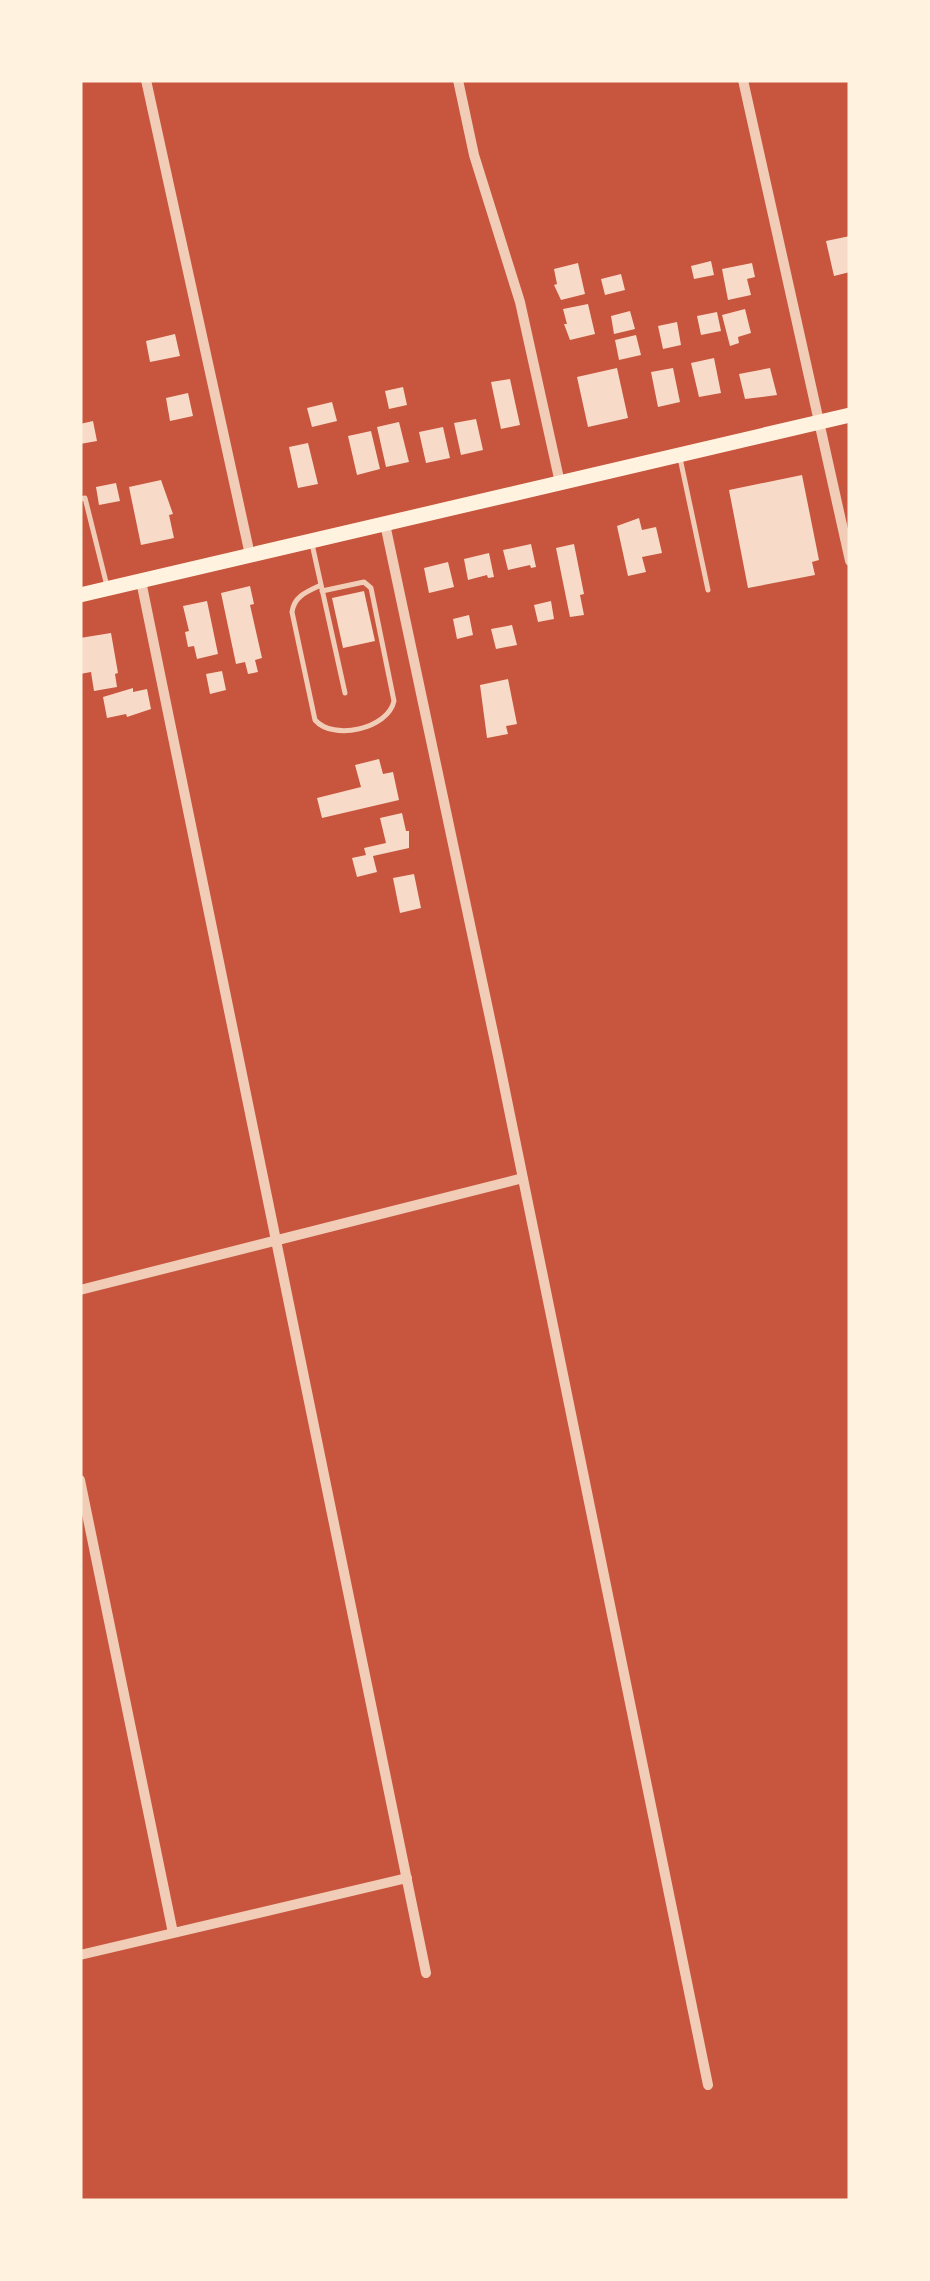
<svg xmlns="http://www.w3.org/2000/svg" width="930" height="2281" font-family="Raleway,sans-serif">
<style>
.building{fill:#f7dbc8}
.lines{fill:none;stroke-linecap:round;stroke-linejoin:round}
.service{stroke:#f1ccb7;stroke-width:5}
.minor{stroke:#f1ccb7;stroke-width:10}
.primary{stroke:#fff3e0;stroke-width:15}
</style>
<rect width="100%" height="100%" fill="#c8553d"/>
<path class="building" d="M850 236V272L834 276 826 241Z
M711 261 714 275 694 279 691 266Z
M578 263 585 294 561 300 554 285 557 284 554 269Z
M752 263 755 277 747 279 751 295 728 300 722 269Z
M621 274 625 290 605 295 601 279Z
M588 304 595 334 570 340 564 324H567L563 309Z
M745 309 751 333 738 337 739 343 730 346 722 315Z
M630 311 635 329 614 334 611 316Z
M717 312 721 331 701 335 697 316Z
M677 322 681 345 663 349 658 326Z
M175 334 180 356 150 362 146 341Z
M636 335 641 355 619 360 615 340Z
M714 358 721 393 699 397 691 363Z
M617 368 628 418 588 427 577 377Z
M673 368 680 402 658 407 651 372Z
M770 368 777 395 745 399 739 374Z
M510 379 520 425 501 429 491 382Z
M403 387 407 405 389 409 385 391Z
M188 393 193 416 170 421 166 398Z
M332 402 337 421 312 427 307 408Z
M476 419 483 450 461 455 454 423Z
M93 421 97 441 80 444V424Z
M399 422 409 462 386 467 377 427Z
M443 427 450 458 426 463 419 432Z
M371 431 380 469 357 475 348 436Z
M308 443 318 484 298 488 289 447Z
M802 475 819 560 812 562 815 575 748 588 729 490Z
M161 480 173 514 169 515 174 538 141 545 129 487Z
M116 483 120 501 99 505 96 487Z
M639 518 642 530 656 527 662 553 642 557 646 572 628 576 617 526Z
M531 544 536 567 531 568 530 565 508 570 503 550Z
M574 544 584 594 580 595 584 615 570 617 556 548Z
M489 553 494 577 488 578 487 575 468 580 464 559Z
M448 562 454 587 429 593 424 568Z
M250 586 254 604 250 605 262 658 255 660 258 672 248 674 245 662 236 664 221 593Z
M364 591 375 641 343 648 332 598Z
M207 601 218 654 197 659 194 646 188 647 185 632 189 631 183 606Z
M551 601 554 619 538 622 534 605Z
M469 615 473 635 457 639 453 619Z
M512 625 517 645 496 649 491 629Z
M111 633 118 673 115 674 117 687 94 691 91 672 80 674V638Z
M222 671 226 690 210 694 206 674Z
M508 679 517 724 506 726 508 734 487 738 480 685Z
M133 688V692L147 689 151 709 127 717 126 714 107 718 103 697Z
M379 759 383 774 393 772 399 800 322 818 317 798 361 787 355 765Z
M402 813 406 831H409V848L373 856 377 872 357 877 352 858 366 855 364 848 386 843 380 818Z
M414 874 421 908 400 913 393 878Z"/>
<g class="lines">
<path class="service" d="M680 458 708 590
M80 499 85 498 107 586
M312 544 345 693
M321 585C308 591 294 596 292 612L315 720C333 741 388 729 394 701L371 588 364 582 322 591"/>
<path class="minor" d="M146 80 250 555
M458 80 474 155 520 302 560 483
M743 80 850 561
M385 524 498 1056 708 2085
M141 581 426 1973
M80 1290 523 1178
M80 1480 173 1933
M80 1955 407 1878"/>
<path class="primary" d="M80 595 850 415"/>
</g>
<rect width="930" height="2281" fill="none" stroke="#fff3e0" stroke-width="165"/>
</svg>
